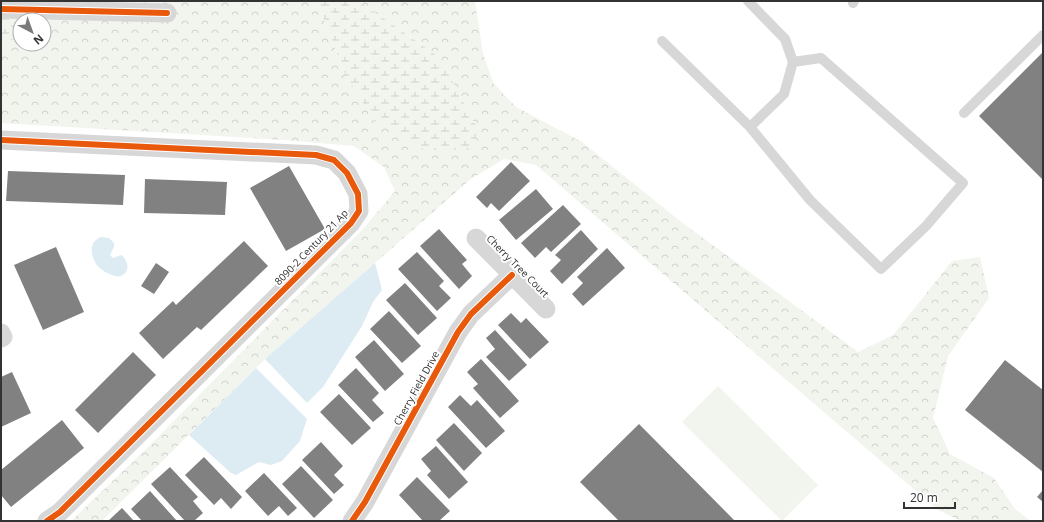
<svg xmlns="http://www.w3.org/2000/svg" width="1044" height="522" font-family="'Open Sans',sans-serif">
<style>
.green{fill:#f1f5ed}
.forest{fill:url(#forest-crowns)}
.wetland{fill:url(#wetland-marsh)}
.water{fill:#ddebf3}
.building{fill:#818181}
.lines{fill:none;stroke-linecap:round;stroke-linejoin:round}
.lane{stroke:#d7d7d7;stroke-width:10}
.street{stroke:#d7d7d7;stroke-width:19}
.cycleway-casing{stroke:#fff;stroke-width:8}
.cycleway{stroke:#e8590c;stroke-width:6}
.labels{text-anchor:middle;stroke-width:4;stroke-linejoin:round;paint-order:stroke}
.street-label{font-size:10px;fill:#333;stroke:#fff}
</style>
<defs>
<pattern id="forest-crowns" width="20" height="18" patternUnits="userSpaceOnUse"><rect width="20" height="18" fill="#f1f5ed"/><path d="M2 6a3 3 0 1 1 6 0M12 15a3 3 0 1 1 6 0" fill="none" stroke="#cfd2cc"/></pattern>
<pattern id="wetland-marsh" width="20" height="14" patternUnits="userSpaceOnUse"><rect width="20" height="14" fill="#f1f5ed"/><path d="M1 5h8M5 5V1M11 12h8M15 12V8" fill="none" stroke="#cfd2cc"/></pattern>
</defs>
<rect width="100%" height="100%" fill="#fff"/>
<path class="green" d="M718 386 818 485 782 521 682 422Z
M1015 509 1031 521H1011Z"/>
<path class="forest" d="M45 1H317L345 74 439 57 359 1H475L483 54 494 84 516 107 582 142 680 221 858 352 893 335 952 261 980 257 989 298 948 356 933 418 950 454 994 478 1015 509 1011 521H961L938 510 536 165 504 159 471 179 265 359 102 521H71L146 449 363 229 395 191 384 167 354 146 284 140 1 123V45L16 38 20 34V44H44V20H31Z"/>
<path class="wetland" d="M1 1H45L31 20H20C20 40 19 37 1 45Z
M317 1H359L439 57 480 133 465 150H425L374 121 345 74Z"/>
<path class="water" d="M101 237 109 238 114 243V247L110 255 113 258 121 255C128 260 131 271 121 276 118 277 114 276 112 275 101 271 93 264 92 252 91 245 94 240 101 237Z
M375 263 382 290 373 302 362 326 323 387 307 403 265 359Z
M256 368 307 419 300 441 282 461 271 465 259 462 236 475 231 473 189 435Z"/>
<path class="building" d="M1043 52V180L979 116Z
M511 162 530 181 499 211 491 203 487 208 476 197Z
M289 166 325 229 286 251 250 188Z
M8 171 125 175 123 205 6 201Z
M145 179 227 182 225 215 144 213Z
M536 189 553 209 516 240 499 220Z
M563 205 581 224 551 252 546 247 535 258 521 243Z
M439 229 467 260 462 264 472 276 459 289 420 246Z
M581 230 598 249 562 284 550 271 561 260 555 255Z
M244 241 268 266 201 330 197 327 163 359 139 333 173 301 176 305Z
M56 247 84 312 43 330 14 265Z
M607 248 625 268 583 306 572 294 583 283 577 277Z
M417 252 444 281 439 286 451 298 437 311 398 269Z
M156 263 169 272 154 294 141 286Z
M405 283 437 318 418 335 386 300Z
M389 311 421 346 402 363 370 329Z
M511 313 521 323 526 318 549 342 530 359 498 325Z
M495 330 527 365 509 381 486 357 495 349 486 338Z
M374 340 404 374 385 391 355 357Z
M133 352 156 375 98 433 75 410Z
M481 359 519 401 500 418 473 388 478 384 467 372Z
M1005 360 1043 390V472L965 410Z
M356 368 379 393 372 400 384 413 373 422 338 385Z
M12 372 31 413 1 427V377Z
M339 394 371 428 352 445 320 412Z
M460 395 471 406 477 400 505 431 486 448 448 407Z
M62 420 84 448 11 507 1 495V470Z
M454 423 482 453 464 471 436 440Z
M639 424 735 521H619L580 482Z
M321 442 343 466 334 475 344 485 334 494 302 460Z
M436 446 468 482 449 499 427 475 431 471 421 459Z
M204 457 242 497 231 509 221 498 214 505 185 475Z
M301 466 333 500 314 518 282 484Z
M170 467 198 497 193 501 203 513 194 521H185L151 484Z
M264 473 297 508 288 516 279 506 268 516 245 491Z
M417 477 450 511 439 521H423L399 495Z
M1043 490V502L1037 497Z
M150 491 177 521H142L131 509Z
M122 508 134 521H108Z"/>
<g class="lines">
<path class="lane" d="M853 3 854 1
M662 41 750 127 784 94 793 62 785 39 748 1
M964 113 1043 35
M750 127 810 200 881 269 926 226 963 183 821 58 793 62"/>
<path class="street" d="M1 9 167 13
M1 140 316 155 334 160 347 173 358 194 359 211 351 223 60 512 47 521
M476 238 546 309
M1 333 3 337 1 338
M352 521 365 502 458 332 471 314 512 275"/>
<defs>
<path id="cycleway" d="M1 9 167 13
M1 140 316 155 334 160 347 173 358 194 359 211 351 223 60 512 47 521
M352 521 365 502 458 332 471 314 512 275"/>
</defs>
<use href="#cycleway" class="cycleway-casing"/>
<use href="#cycleway" class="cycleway"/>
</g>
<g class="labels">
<g class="street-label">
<text transform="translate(311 247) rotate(-46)" y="4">8090-2 Century 21 Ap</text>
<text transform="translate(518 266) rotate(45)" y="4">Cherry Tree Court</text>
<text transform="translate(416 388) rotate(-61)" y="4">Cherry Field Drive</text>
</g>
</g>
<rect width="1044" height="522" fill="none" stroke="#333333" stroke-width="4"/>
<g transform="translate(32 32) rotate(139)"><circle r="19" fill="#ffffff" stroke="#adadad"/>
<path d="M0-3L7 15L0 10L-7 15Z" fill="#7a7a7a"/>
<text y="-6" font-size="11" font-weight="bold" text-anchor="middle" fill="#333333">N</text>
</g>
<path d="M904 502v6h51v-6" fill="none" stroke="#333333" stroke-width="2"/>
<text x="910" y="502" font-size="12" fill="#333333" stroke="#ffffff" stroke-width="3" paint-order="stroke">20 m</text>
</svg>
